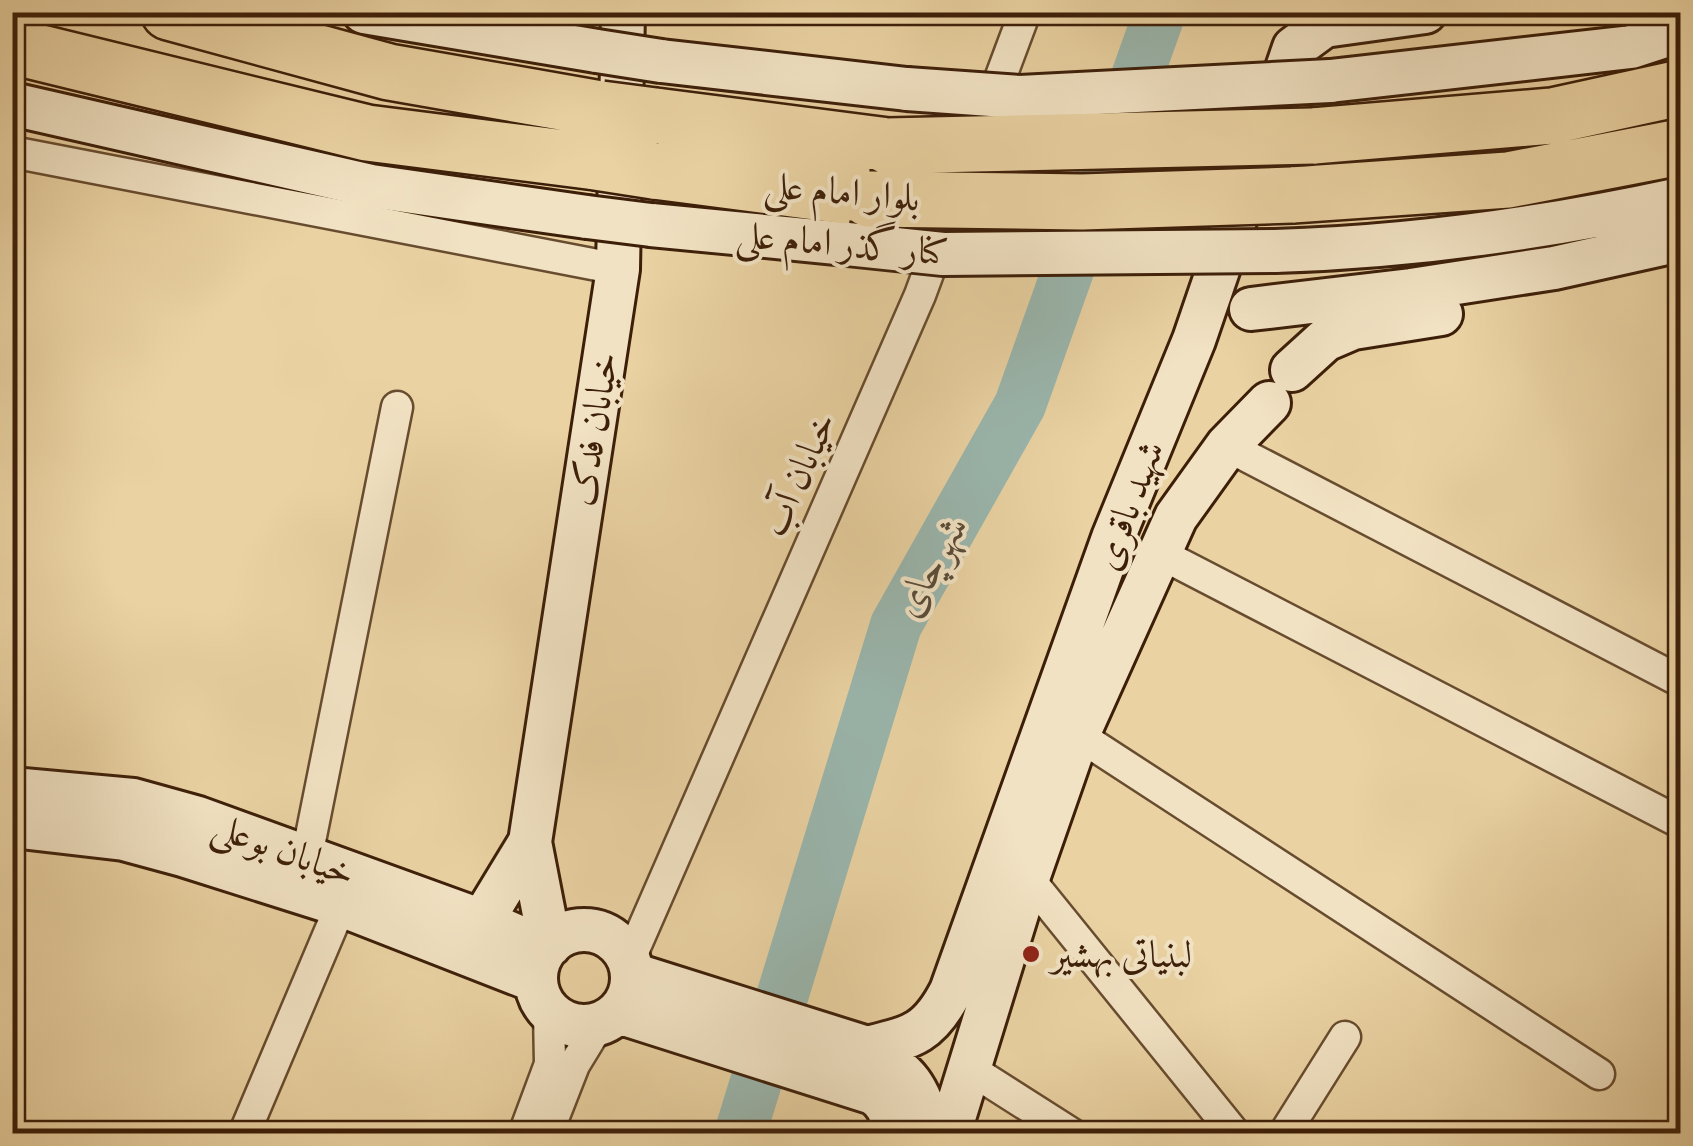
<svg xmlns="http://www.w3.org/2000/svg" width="1693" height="1146" font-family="Vollkorn,Amiri,serif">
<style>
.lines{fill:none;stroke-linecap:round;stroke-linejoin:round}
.river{stroke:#9ab6ad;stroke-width:52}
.street-casing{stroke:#684c2f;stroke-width:35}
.secondary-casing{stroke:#3d1f09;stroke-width:48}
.highway-casing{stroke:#3d1f09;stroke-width:60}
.street{stroke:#f1e2c3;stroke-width:30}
.secondary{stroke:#f1e2c3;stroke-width:42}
.highway{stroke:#ead2a2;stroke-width:55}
.secondary-bridge-casing{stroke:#3d1f09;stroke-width:48;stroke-linecap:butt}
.highway-bridge-casing{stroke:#3d1f09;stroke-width:60;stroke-linecap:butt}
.secondary-bridge{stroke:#f1e2c3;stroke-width:42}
.highway-bridge{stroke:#ead2a2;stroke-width:55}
.poi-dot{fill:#8f2418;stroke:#f1e2c3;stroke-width:4}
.labels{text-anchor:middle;stroke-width:8;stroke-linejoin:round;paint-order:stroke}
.street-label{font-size:38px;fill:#3d1f09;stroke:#f1e2c3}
.poi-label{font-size:38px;fill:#3d1f09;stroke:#f1e2c3;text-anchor:start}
.water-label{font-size:40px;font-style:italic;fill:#594c3a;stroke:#f1e2c3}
</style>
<rect width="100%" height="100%" fill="#ead2a2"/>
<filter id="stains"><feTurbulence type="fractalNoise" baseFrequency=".002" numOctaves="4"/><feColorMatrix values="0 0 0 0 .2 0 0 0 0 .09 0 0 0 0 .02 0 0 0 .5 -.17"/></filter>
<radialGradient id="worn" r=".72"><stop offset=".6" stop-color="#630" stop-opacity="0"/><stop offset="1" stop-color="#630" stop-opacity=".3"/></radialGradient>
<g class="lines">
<path class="river" d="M740 1134 896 625 1020 405 1160 12"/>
<defs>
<path id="street" d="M988 111 1025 12
M12 152 618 269
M1227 446 1680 681
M1159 553 1679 822
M1078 735 1599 1074
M307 856 397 407
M1028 878 1235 1134
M629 961 920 295 958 192
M970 1069 1072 1134
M244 1134 341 905
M524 1134 550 1064 549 1011
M547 1134 574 1065 599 1024
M1284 1134 1345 1037"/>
<path id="secondary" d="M364 12 597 51
M661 61 907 89
M1330 81 1631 47 1680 31
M12 104 371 186 587 217
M651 225 847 244
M1275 251C1412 247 1546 228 1680 199
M1251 309 1411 290 1554 268 1680 240
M1292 370 1325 340 1353 328 1441 314
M12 789 133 800 198 818 482 921 546 949
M12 826 124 839 183 855 341 905 536 981
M530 842 550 945
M482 921 530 842 618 269 623 12
M536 978a48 48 0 1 1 96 0a48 48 0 1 1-96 0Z
M632 974 867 1048C908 1072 920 1087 931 1134
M618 1012 873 1093C888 1102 894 1117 892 1134
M867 1048C912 1037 929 1034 951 991L1113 538 1194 340 1294 48 1324 26 1425 12
M949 1134 1028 878 1078 735 1176 517 1227 446 1269 403"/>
<path id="highway" d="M169 12 389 72 601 109
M12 46 367 133 596 162
M655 116 888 146
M1313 136 1552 116 1680 88
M654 171 869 199
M1292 195 1508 180 1680 147"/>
</defs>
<use href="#street" class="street-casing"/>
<use href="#secondary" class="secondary-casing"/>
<use href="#highway" class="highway-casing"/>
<use href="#street" class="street"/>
<use href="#secondary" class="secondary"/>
<use href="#highway" class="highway"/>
<defs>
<path id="secondary-bridge" d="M597 51 661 61
M907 89 1020 97 1330 81
M587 217 651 225
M847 244 943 254 1275 251"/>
<path id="highway-bridge" d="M601 109 655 116
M888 146 1313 136
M596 162 654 171
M869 199 1082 202 1292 195"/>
</defs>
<use href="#secondary-bridge" class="secondary-bridge-casing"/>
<use href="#highway-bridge" class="highway-bridge-casing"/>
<use href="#secondary-bridge" class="secondary-bridge"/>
<use href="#highway-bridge" class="highway-bridge"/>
</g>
<circle class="poi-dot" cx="1031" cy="954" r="10"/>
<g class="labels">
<g class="street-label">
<text transform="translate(842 191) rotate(5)" y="13">بلوار امام علی</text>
<text transform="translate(842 243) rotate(5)" y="13">کنار گذر امام علی</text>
<text transform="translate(593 429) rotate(-81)" y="13">خیابان فدک</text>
<text transform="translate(798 474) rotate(-66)" y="13">خیابان آب</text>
<text transform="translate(1128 505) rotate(-69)" y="13">شهید باقری</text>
<text transform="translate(284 849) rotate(20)" y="13">خیابان بوعلی</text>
</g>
<g class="poi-label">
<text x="1051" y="967">لبنیاتی بهشیر</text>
</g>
<g class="water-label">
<text transform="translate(930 565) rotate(-61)" y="14">شهرچای</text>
</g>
</g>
<rect width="1693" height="1146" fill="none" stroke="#ead2a2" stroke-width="50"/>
<rect x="15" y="15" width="1663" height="1116" fill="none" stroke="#3d1f09" stroke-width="5"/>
<rect x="25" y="25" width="1643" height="1096" fill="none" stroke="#3d1f09" stroke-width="2.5"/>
<rect width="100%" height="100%" filter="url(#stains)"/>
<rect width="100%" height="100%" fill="url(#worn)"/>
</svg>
